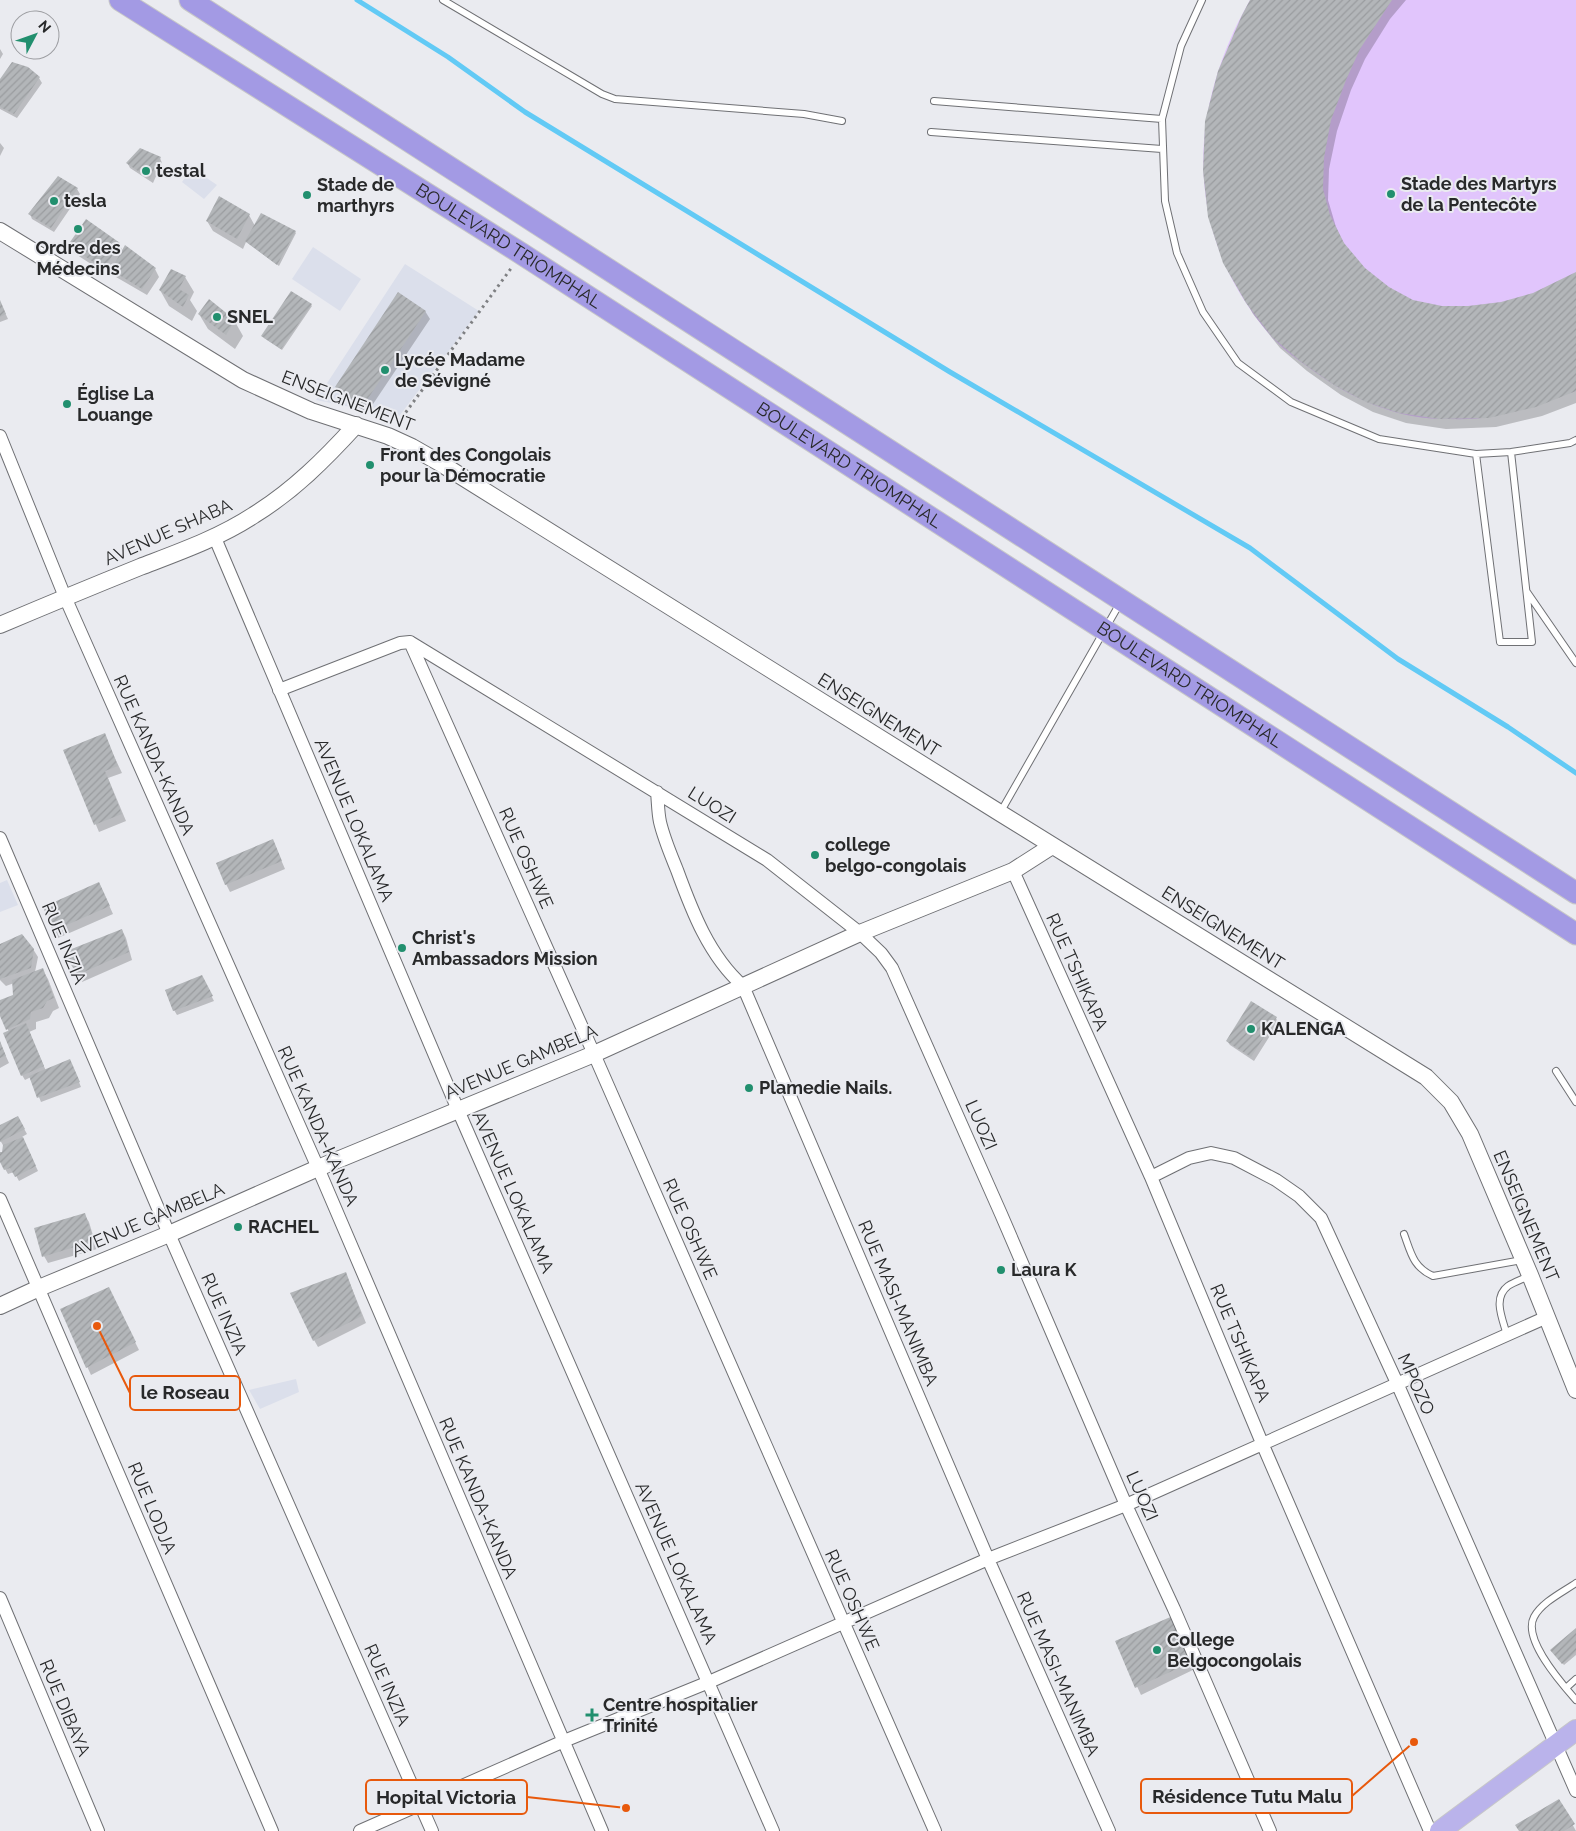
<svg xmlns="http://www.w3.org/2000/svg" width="1576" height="1831" font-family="Raleway,sans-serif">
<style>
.built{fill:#dbdfeb}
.green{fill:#e1c5fc}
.shadow{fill:#0003}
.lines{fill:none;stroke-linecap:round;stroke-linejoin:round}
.stream{stroke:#62caf5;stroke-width:5}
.building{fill:url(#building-hatch)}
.service-casing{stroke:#6f7074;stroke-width:8}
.minor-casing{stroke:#6f7074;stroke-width:14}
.tertiary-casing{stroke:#6f7074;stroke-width:18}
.primary-casing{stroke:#c7c7c8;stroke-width:22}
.trunk-casing{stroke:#c7c7c8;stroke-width:23}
.path{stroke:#7f8083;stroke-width:3;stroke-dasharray:2.5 4;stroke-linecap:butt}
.service{stroke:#fff;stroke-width:6}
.minor{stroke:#fff;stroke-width:12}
.tertiary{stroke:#fff;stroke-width:16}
.primary{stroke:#bab3eb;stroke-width:20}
.trunk{stroke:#a39ae4;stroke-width:21}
.poi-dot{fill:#218f6e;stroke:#eaebf0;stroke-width:2}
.labels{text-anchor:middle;stroke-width:4;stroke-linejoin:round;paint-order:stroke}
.poi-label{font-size:18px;font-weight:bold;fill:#28292a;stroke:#eaebf0;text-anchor:start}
.street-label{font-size:18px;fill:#28292a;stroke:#eaebf0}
.leader{fill:none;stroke:#e8590c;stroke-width:2}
.callout-dot{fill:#e8590c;stroke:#eaebf0;stroke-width:2}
.callout{fill:#eaebf0;stroke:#e8590c;stroke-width:2}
.callout-label{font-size:19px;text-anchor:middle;font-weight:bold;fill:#28292a}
</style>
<defs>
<pattern id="building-hatch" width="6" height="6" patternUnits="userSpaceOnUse" patternTransform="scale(1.25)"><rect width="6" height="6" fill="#b3b6b9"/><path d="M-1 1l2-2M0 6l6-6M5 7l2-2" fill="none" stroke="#9a9c9f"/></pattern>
</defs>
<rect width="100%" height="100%" fill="#eaebf0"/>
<path class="built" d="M192 168 217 185 204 199 182 182Z
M313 247 361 279 340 311 292 279Z
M405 264 479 311 397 419 386 414 316 400Z
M7 880 18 905 0 912V883Z
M296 1379 299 1392 260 1409 249 1390Z"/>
<path class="green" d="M1250 0H1576V391C1557 397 1538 403 1518 409 1509 411 1499 416 1489 417 1474 420 1456 419 1440 419 1395 418 1351 398 1315 372 1300 361 1283 350 1271 336 1183 235 1186 112 1250 0Z"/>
<path class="shadow" d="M1252 0H1406L1390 19 1365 59 1351 90 1337 131 1329 169 1328 200 1336 227 1345 246 1364 269 1388 288 1412 301 1442 307 1468 308 1501 303 1534 294 1576 274V403L1542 416 1496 427 1446 429 1406 423 1373 412 1341 395 1307 371 1280 348 1253 314 1224 262Z
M0 49 3 54 0 59Z
M27 68 39 78 42 83 17 118 0 109V81Z
M0 143 4 148 0 156Z
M160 158 162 163 153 183 130 168 128 164Z
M58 178 77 189 80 194 54 232 32 219 30 214Z
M249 215 255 226 295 232 296 233 279 266 246 242 243 249 213 231 207 221Z
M119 244 123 251 155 269 159 277 147 295 116 277 112 269 108 275 74 253 70 245Z
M185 277 194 292 190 300 197 311 192 321 169 306 160 290Z
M0 302 8 319 0 322Z
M311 305 312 306 282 350 264 338Z
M425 311 430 319 367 413 340 394 336 387Z
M199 314 234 320 243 336 235 349 208 329Z
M104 735 122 773 108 778 126 821 99 832 65 751Z
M276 848 285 869 230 892 226 884Z
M99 883 113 914 58 938 54 930Z
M122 930 126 938 132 960 82 982 66 952Z
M0 946 33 949 38 957 35 972 42 969 48 979 59 1008 53 1011 49 1018 36 1022V1029L29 1032 46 1071 72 1065 81 1087 41 1102 31 1077 25 1080 22 1075 9 1032 0 1013V1002L14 995V983L6 986 0 980Z
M201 976 214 1001 177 1015 174 1010Z
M1276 1018 1278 1023 1254 1061 1230 1045 1227 1041Z
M0 1043 9 1063 0 1068Z
M18 1118 27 1134 22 1137 38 1171 19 1181 14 1172 8 1174 0 1160V1154L4 1152V1147L0 1140V1126Z
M84 1214 89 1222 97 1249 48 1263 44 1256Z
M346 1274 366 1323 318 1347 314 1340Z
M112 1296 139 1350 91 1375 61 1310Z
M1174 1617 1197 1668 1141 1695 1116 1641Z
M1576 1630V1655L1564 1665 1553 1652Z
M1559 1800 1576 1831H1520Z"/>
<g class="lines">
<path class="stream" d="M357 0 448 57 525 112 950 372 1250 548 1398 659 1508 727 1576 773"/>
</g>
<path class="building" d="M1250 0H1392L1360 49 1346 80 1331 120 1324 158 1323 189 1330 215 1344 243 1365 268 1389 287 1413 300 1442 306H1468L1501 302 1533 293 1576 272V391L1536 407 1489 418 1439 419 1399 413 1366 402 1334 385 1300 361 1272 337 1246 303 1223 263 1208 217 1203 171 1205 121 1218 71 1242 15Z
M12 62 28 67 40 77 14 114 0 107V79Z
M140 148 161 157 150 179 126 163Z
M58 176 78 188 51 228 28 214Z
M219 196 250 214 237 239 206 221Z
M261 213 296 231 277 265 245 241Z
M86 219 120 243 104 269 68 245Z
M125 245 156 268 142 289 111 270Z
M171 269 186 276 179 289 189 295 183 307 159 290Z
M291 291 312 304 281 349 261 336Z
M398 292 426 311 363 406 335 387Z
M209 299 235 320 226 335 198 314Z
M0 300 6 314 0 317Z
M105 733 118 766 105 771 122 814 94 825 63 750Z
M273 839 282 861 225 885 216 863Z
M99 882 110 906 53 931 43 907Z
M122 929 129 952 77 975 64 952Z
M22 934 34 949 31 968 0 979V944Z
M43 968 54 998 47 1001 43 1008 31 1012 30 1019 6 1030 0 1016V1000L13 995 12 980Z
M202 975 213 996 173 1011 165 990Z
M1251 1001 1277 1017 1251 1057 1226 1041Z
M26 1023 44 1066 21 1076 3 1033Z
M0 1041 6 1056 0 1058Z
M70 1059 80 1082 37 1098 29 1076Z
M18 1116 25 1129 0 1142V1125Z
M23 1137 36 1166 15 1177 10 1168 4 1170 0 1162V1152H2L3 1145Z
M85 1213 94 1241 42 1257 34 1228Z
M346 1272 362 1316 313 1341 290 1293Z
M109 1287 136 1342 86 1368 60 1309Z
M1175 1615 1194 1661 1135 1688 1115 1641Z
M1576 1628V1652L1562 1664 1550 1650Z
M1559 1799 1575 1824 1564 1831H1519L1515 1825Z"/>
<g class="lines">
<defs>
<path id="service" d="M443 0 602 94 615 99 804 114 842 121
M1202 0 1181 46 1162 119 1165 201 1177 253 1203 312 1238 363 1291 402 1379 439 1476 454 1511 452 1570 443 1576 440
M934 101 1162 119
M931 132 1162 149
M1476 454 1500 642H1532L1511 452
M1527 592 1576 663
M1000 813 1120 603
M1556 1071 1576 1102
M1404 1234C1411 1253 1413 1267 1433 1276L1522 1260
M1507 1335C1503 1320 1492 1298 1508 1286 1514 1282 1523 1279 1529 1276
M1576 1583C1563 1592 1542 1602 1534 1617 1522 1639 1562 1684 1576 1700
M1566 1688 1576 1679"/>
<path id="minor" d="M0 436 65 597 318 1168 602 1831
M215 538 458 1110 773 1831
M410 642 767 860 860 933 881 953 892 968 1001 1214 1126 1505 1174 1609 1270 1831
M410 642 594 1054 935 1831
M279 690 400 643 410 642
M657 792C658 802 658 813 660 822 664 839 671 855 677 870 692 911 709 956 743 986L988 1559 1109 1831
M0 838 169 1234 432 1831
M1013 871 1151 1177 1262 1443 1430 1831
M1151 1177 1189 1158 1211 1153 1234 1158 1276 1180 1299 1196 1321 1218 1397 1383 1576 1791
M0 1199 272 1831
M0 1598 98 1831
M360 1831 564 1741 709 1682 988 1559 1126 1505 1547 1317"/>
<path id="tertiary" d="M0 231 243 380 311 411 388 436 412 447 440 463 1000 813 1426 1077 1451 1102 1470 1134 1530 1275 1576 1390
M0 625C47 605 93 586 140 567 179 552 219 538 254 515 293 491 325 459 356 425
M0 1306 39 1288 169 1234 318 1168 594 1054 860 933 1013 871 1052 846"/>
<path id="primary" d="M1440 1831 1576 1730"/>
<g id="trunk">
<path id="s1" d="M120 0 522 254 1576 934"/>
<path d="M190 0 1576 893"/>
</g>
</defs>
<use href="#service" class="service-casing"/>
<use href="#minor" class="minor-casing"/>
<use href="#tertiary" class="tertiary-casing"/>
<use href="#primary" class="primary-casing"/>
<use href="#trunk" class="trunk-casing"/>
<path class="path" d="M398 423 512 267"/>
<use href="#service" class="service"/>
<use href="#minor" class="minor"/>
<use href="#tertiary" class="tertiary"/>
<use href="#primary" class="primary"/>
<use href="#trunk" class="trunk"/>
</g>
<g class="poi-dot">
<circle cx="146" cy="171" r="5"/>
<circle cx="1391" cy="194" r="5"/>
<circle cx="307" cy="195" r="5"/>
<circle cx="54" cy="201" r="5"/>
<circle cx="78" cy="229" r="5"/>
<circle cx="217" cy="317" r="5"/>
<circle cx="385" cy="370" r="5"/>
<circle cx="67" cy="404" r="5"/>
<circle cx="370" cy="465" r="5"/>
<circle cx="815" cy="855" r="5"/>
<circle cx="402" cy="948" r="5"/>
<circle cx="1251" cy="1029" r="5"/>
<circle cx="749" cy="1088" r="5"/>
<circle cx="238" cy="1227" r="5"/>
<circle cx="1001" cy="1270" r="5"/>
<circle cx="1157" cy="1650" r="5"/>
<path d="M589.5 1707.5h5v5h5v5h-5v5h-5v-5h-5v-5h5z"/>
</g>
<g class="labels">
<g class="poi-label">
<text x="156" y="177">testal</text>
<text x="1401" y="190">Stade des Martyrs<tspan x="1401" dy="21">de la Pentecôte</tspan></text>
<text x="317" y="191">Stade de<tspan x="317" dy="21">marthyrs</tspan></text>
<text x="64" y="207">tesla</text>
<text x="78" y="254" text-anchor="middle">Ordre des<tspan x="78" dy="21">Médecins</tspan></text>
<text x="227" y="323">SNEL</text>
<text x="395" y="366">Lycée Madame<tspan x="395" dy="21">de Sévigné</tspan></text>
<text x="77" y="400">Église La<tspan x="77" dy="21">Louange</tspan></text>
<text x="380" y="461">Front des Congolais<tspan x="380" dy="21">pour la Démocratie</tspan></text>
<text x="825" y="851">college<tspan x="825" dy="21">belgo-congolais</tspan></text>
<text x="412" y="944">Christ's<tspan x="412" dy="21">Ambassadors Mission</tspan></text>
<text x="1261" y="1035">KALENGA</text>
<text x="759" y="1094">Plamedie Nails.</text>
<text x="248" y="1233">RACHEL</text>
<text x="1011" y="1276">Laura K</text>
<text x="1167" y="1646">College<tspan x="1167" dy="21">Belgocongolais</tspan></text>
<text x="603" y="1711">Centre hospitalier<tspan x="603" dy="21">Trinité</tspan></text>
</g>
<g class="street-label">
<text dy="6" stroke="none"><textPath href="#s1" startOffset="460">BOULEVARD TRIOMPHAL</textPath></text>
<text transform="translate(348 401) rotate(21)" y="6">ENSEIGNEMENT</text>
<text dy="6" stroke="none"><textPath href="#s1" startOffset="865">BOULEVARD TRIOMPHAL</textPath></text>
<text transform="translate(168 532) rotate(-24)" y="6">AVENUE SHABA</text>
<text dy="6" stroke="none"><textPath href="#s1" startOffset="1270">BOULEVARD TRIOMPHAL</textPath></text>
<text transform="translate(879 715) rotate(32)" y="6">ENSEIGNEMENT</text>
<text transform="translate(154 755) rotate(66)" y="6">RUE KANDA-KANDA</text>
<text transform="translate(712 805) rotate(32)" y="6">LUOZI</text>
<text transform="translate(354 820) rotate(67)" y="6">AVENUE LOKALAMA</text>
<text transform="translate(526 858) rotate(66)" y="6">RUE OSHWE</text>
<text transform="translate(1223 928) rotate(32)" y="6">ENSEIGNEMENT</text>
<text transform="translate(64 943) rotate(67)" y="6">RUE INZIA</text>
<text transform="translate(1077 972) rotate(66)" y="6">RUE TSHIKAPA</text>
<text transform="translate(521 1062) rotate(-23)" y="6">AVENUE GAMBELA</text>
<text transform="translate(981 1125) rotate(66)" y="6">LUOZI</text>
<text transform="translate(318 1126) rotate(66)" y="6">RUE KANDA-KANDA</text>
<text transform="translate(513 1192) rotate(66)" y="6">AVENUE LOKALAMA</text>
<text transform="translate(1526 1216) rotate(67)" y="6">ENSEIGNEMENT</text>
<text transform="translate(148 1220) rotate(-23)" y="6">AVENUE GAMBELA</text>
<text transform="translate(690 1229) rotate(66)" y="6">RUE OSHWE</text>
<text transform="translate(898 1303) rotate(67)" y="6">RUE MASI-MANIMBA</text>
<text transform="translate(224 1314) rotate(66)" y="6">RUE INZIA</text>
<text transform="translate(1240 1343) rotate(67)" y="6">RUE TSHIKAPA</text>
<text transform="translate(1416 1384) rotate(66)" y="6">MPOZO</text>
<text transform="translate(1142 1496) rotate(66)" y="6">LUOZI</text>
<text transform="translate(478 1498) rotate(67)" y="6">RUE KANDA-KANDA</text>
<text transform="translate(152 1508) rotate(67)" y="6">RUE LODJA</text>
<text transform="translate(676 1563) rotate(66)" y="6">AVENUE LOKALAMA</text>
<text transform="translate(852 1600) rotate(66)" y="6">RUE OSHWE</text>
<text transform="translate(1058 1674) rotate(66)" y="6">RUE MASI-MANIMBA</text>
<text transform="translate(387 1685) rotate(66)" y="6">RUE INZIA</text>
<text transform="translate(65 1708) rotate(67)" y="6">RUE DIBAYA</text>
</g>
</g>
<path class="leader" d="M97 1326L130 1393M1414 1742L1352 1796M626 1808L527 1797"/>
<g class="callout-dot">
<circle cx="97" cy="1326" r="5"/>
<circle cx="1414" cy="1742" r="5"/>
<circle cx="626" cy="1808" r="5"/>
</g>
<g class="callout">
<rect x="130" y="1376" width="110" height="34" rx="5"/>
<rect x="1141" y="1779" width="211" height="34" rx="5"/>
<rect x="366" y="1780" width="161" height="34" rx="5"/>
</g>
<g class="callout-label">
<text x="185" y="1399">le Roseau</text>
<text x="1247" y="1803">Résidence Tutu Malu</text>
<text x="446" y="1804">Hopital Victoria</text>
</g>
<g transform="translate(35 35) rotate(49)"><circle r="24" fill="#eaebf0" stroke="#9c9da1"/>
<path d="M0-4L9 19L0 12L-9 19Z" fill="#218f6e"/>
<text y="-8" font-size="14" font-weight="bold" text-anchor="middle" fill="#28292a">N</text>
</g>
</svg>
